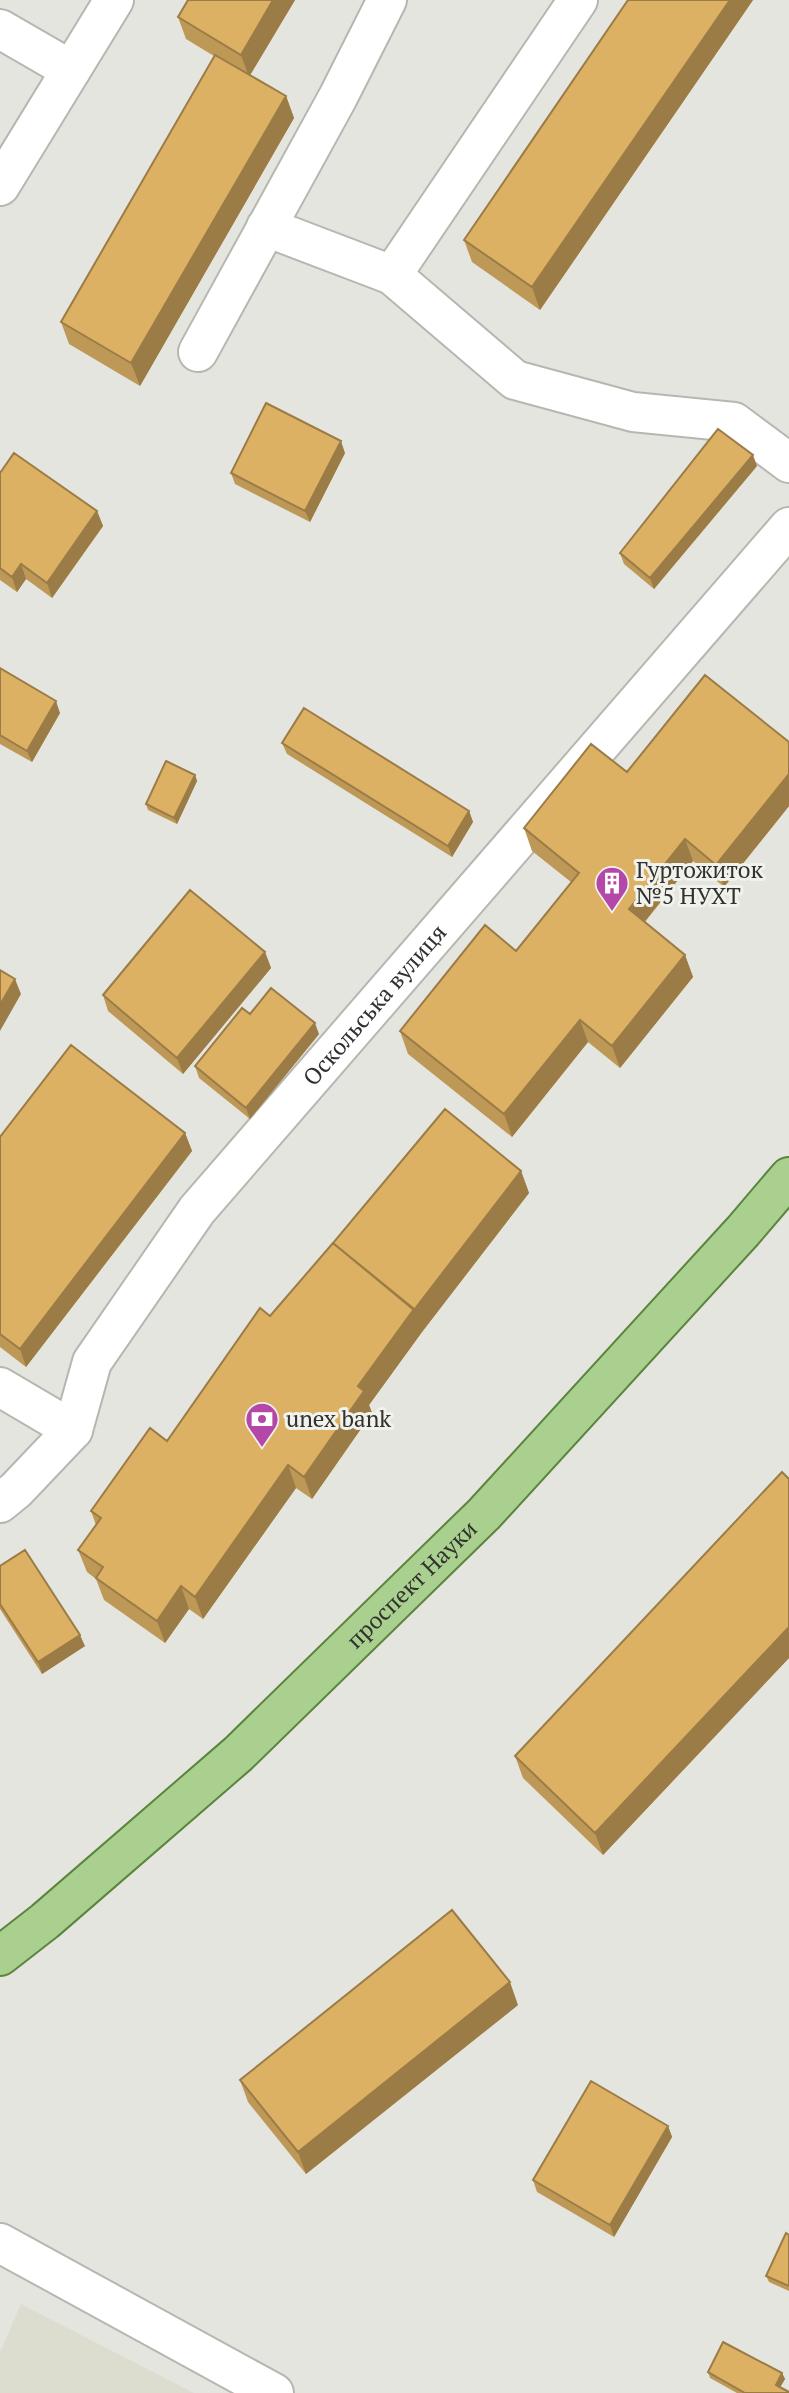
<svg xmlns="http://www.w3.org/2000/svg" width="789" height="2393" font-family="'PT Serif',serif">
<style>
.built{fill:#ddddcf}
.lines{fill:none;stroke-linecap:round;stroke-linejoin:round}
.minor-casing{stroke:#b7b7b1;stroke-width:42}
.major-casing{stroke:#5b843d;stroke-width:42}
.minor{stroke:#fff;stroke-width:38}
.major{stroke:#aad08f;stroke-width:38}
.wall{fill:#be9856}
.shaded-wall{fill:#9b7c46}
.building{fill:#ddb164;stroke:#9b7c46;stroke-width:2}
.labels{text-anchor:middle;stroke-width:6;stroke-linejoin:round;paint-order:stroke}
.poi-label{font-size:23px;fill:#31312f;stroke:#f2f2ec;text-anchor:start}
.street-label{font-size:23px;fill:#31312f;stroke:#f2f2ec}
</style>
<rect width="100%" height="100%" fill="#e5e5df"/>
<path class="built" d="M21 2304 194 2393H0V2352Z"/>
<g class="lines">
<defs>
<g id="minor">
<path d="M0 29 71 70"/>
<path d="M0 186 114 0"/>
<path d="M266 227 392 275 515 380 633 412 734 422 789 463"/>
<path d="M392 275 578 0"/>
<path d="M198 352 338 97 387 0"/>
<path d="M0 1387 73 1430"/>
<path id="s1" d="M0 1503 16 1490 73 1430 92 1362 197 1210 789 527"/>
<path d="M0 2243 274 2393"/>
</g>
<g id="major">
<path id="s2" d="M0 1956 45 1921 238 1754 484 1514 743 1231 789 1177"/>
</g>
</defs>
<use href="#minor" class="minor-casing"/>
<use href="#major" class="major-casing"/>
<use href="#minor" class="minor"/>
<use href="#major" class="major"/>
</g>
<path class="wall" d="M188 0H295L250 75 286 96 294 118 140 386 69 344 61 322 214 56 186 39 178 17Z
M628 0H753L540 310 472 262 464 240Z
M345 453 310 522 235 484 231 473Z
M757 466 654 589 624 564 620 553Z
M0 473 97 511 103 526 52 598 26 579 17 592 0 580Z
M0 668 60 713 32 762 0 744Z
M789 742V806L724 887 693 861 645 922 685 955 693 977 620 1068 588 1042 512 1137 408 1054 400 1031 516 951 571 882 532 851 524 828 627 772Z
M282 743 469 811 473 822 452 857 287 754Z
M195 775 197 781 177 824 148 810 146 804Z
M265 952 271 968 183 1074 108 1011 103 995Z
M250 1014 319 1034 250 1119 199 1078 195 1066Z
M185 1133 192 1151 26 1367 0 1347V1137Z
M521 1171 529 1193 422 1332 369 1405 372 1413 312 1499 296 1488 203 1619 189 1609 165 1643 104 1600 96 1579 87 1572 78 1550 96 1525 91 1511 167 1441 270 1316Z
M789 1479V1658L603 1855 523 1778 515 1756Z
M0 1566 85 1646 42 1674 0 1609Z
M518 2005 306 2174 248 2102 240 2080Z
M668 2126 672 2137 614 2237 537 2192 533 2180Z
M789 2235V2291L769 2282 766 2276Z
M708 2372 782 2373 785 2379 780 2387 789 2393H737L710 2378Z"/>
<path class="shaded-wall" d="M273 0H295L249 77 241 55Z
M730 0H753L540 310 532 287Z
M286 96 294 118 140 386 131 363Z
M341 441 345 453 310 522 305 511Z
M753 455 757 466 654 589 650 578Z
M97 511 103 526 52 598 47 583Z
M21 564 26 579 17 592 12 577Z
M56 701 60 713 32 762 27 751Z
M789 774V806L724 887 716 865Z
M195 775 197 781 177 824 174 818Z
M469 811 473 822 452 857 448 846Z
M685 839 693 861 637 931 629 909Z
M265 952 271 968 183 1074 177 1058Z
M685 955 693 977 620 1068 612 1046Z
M15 979 21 994 0 1031V1005Z
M580 1020 588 1042 512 1137 504 1114Z
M315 1023 319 1034 250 1119 246 1108Z
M185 1133 192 1151 26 1367 20 1349Z
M521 1171 529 1193 422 1332 369 1405 372 1413 312 1499 304 1477 358 1386 414 1309Z
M288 1465 296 1488 203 1619 195 1597Z
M181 1586 189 1609 165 1643 157 1621Z
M789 1627V1658L603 1855 595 1833Z
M80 1635 85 1646 42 1674 38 1662Z
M510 1982 518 2005 306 2174 298 2152Z
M668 2126 672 2137 614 2237 610 2225Z
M782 2373 785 2379 778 2391 776 2385Z"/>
<path class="building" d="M188 0H273L241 55 178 17Z
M628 0H730L532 287 464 240Z
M215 55 286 96 131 363 61 322Z
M266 403 341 441 305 511 231 473Z
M718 429 753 455 650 578 620 553Z
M14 453 97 511 47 583 21 564 12 577 0 568V473Z
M0 668 56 701 27 751 0 735Z
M705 675 789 742V774L716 865 685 839 629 909 685 955 612 1046 580 1020 504 1114 400 1031 485 925 516 951 579 873 524 828 591 744 627 772Z
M304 708 469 811 448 846 282 743Z
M166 761 195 775 174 818 146 804Z
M190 890 265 952 177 1058 103 995Z
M0 970 15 979 0 1005Z
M271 988 315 1023 246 1108 195 1066 242 1008 250 1014Z
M71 1045 185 1133 20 1349 0 1334V1137Z
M445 1109 521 1171 414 1310 333 1243Z
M333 1243 414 1309 358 1386 364 1391 304 1477 288 1465 195 1597 181 1586 157 1621 96 1578 103 1567 78 1550 101 1518 91 1511 150 1428 167 1441 260 1308 270 1316Z
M782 1472 789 1479V1627L595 1833 515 1756Z
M25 1550 80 1635 38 1662 0 1604V1566Z
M452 1910 510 1982 298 2152 240 2080Z
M591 2081 668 2126 610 2225 533 2180Z
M786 2233 789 2235V2286L766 2276Z
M723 2342 782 2373 776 2385 789 2392V2393H745L708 2372Z"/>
<defs>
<symbol id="building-pin" viewBox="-11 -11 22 30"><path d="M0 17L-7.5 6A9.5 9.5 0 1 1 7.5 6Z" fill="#b448a9" stroke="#f2f2ec"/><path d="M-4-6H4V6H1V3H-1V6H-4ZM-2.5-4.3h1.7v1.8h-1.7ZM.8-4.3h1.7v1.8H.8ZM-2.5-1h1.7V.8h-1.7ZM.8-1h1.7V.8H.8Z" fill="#fff"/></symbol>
<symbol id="bank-pin" viewBox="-11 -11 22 30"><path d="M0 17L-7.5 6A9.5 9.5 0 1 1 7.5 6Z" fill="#b448a9" stroke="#f2f2ec"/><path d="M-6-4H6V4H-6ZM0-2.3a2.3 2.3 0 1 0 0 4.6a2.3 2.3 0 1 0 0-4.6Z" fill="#fff"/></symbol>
</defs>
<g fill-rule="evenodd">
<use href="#building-pin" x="593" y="864" width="38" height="52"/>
<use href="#bank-pin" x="243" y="1400" width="38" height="52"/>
</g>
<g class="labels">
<g class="poi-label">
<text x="636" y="878">Гуртожиток<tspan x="636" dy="26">№5 НУХТ</tspan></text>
<text x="286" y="1427">unex bank</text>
</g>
<g class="street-label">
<text dy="8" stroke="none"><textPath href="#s1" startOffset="630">Оскольська вулиця</textPath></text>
<text dy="8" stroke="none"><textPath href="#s2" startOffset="555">проспект Науки</textPath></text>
</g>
</g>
</svg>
